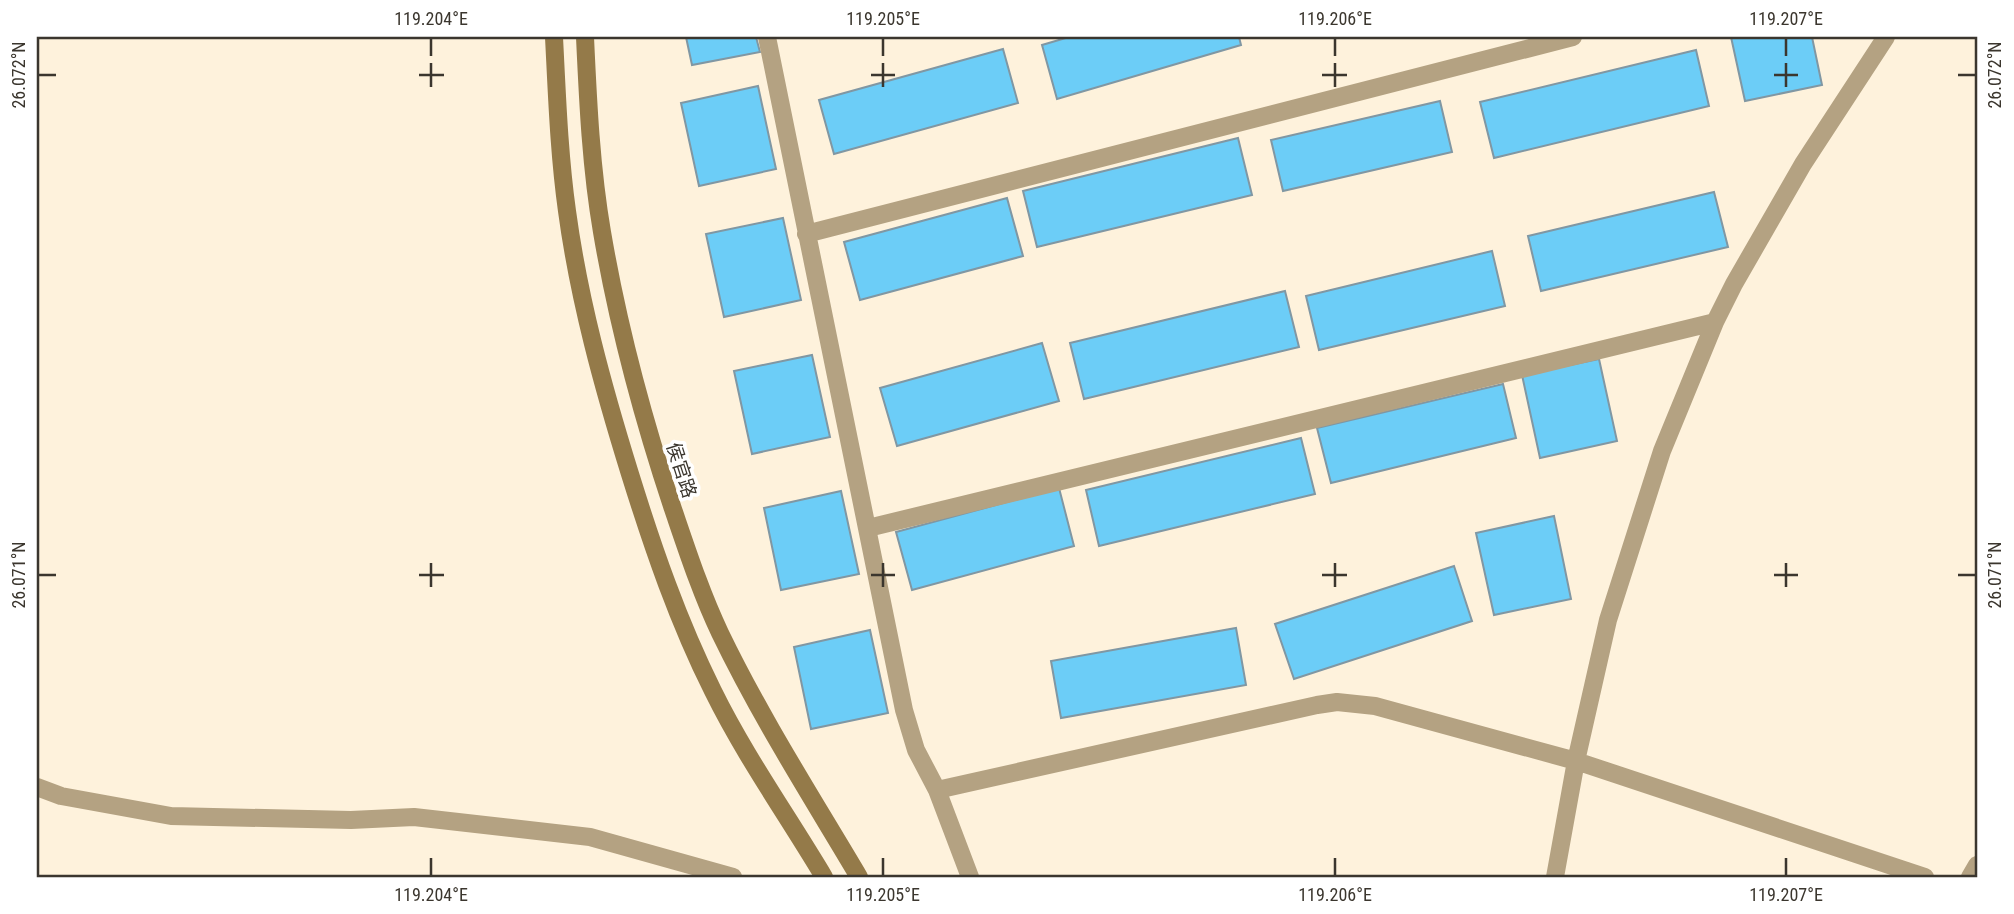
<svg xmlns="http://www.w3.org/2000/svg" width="2014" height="914" font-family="'Roboto Condensed','Noto Sans SC',sans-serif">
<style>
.building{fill:#6ccdf7;stroke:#8097a3;stroke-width:2}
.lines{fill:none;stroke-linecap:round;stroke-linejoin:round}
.minor{stroke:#b4a282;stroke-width:18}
.secondary{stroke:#947a49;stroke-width:18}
.ticks{fill:none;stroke:#3b362e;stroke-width:2.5}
.labels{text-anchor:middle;stroke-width:7;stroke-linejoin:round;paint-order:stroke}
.street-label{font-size:19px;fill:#3b362e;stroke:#fff}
.neatline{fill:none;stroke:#3b362e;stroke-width:2.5}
.ticks-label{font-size:18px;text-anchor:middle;fill:#3b362e}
</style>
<rect width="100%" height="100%" fill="#fef2dc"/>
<path class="building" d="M686 37H756L760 52 692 65Z
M1069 37H1239L1241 45 1057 99 1042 45Z
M1731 37H1812L1822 85 1745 101Z
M1003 49 1018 103 834 154 819 100Z
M1696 50 1709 106 1494 158 1480 102Z
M758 86 776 169 699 186 681 103Z
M1440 101 1452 152 1283 191 1271 140Z
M1238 138 1252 195 1037 247 1023 191Z
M1714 192 1728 247 1541 291 1528 236Z
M1007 198 1023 256 860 300 844 242Z
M783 218 801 300 724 317 706 234Z
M1492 251 1505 306 1319 350 1306 296Z
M1285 291 1299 347 1084 399 1070 343Z
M1042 343 1059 401 897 446 880 388Z
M812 355 830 437 752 454 734 371Z
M1599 359 1617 441 1540 458 1522 375Z
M1503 384 1516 438 1331 483 1317 428Z
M1301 438 1315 494 1099 546 1086 490Z
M1059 488 1074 546 912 590 896 532Z
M841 491 859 574 781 590 764 508Z
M1554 516 1571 599 1494 615 1476 533Z
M1454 566 1472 621 1294 679 1275 624Z
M1236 628 1246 685 1061 718 1051 661Z
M870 630 888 713 811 729 794 647Z"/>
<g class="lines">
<path class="minor" d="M767 37 904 710 916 750 937 790 970 877
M1886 37 1803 164 1734 284 1715 322 1662 451 1608 620 1576 761 1925 877
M806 234 1573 37
M868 528 1715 322
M37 787 61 796 171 816 351 820 414 817 590 837 733 877
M937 790 1317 705 1337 702 1375 706 1576 761 1555 877
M1970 877 1977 865"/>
<path class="secondary" d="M554 37C557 95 559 154 567 211 579 300 603 387 630 474 653 548 678 621 713 691 745 756 787 815 824 877
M585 37C588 102 591 168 602 232 618 326 643 419 673 509 687 550 701 593 720 633 761 718 811 796 859 877"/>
</g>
<path class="ticks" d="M431 38V56M883 38V56M1335 38V56M1786 38V56M431 63V87M883 63V87M1335 63V87M1786 63V87M38 75H56M419 75H444M871 75H895M1322 75H1347M1774 75H1798M1958 75H1976M431 563V587M883 563V587M1335 563V587M1786 563V587M38 575H56M419 575H444M871 575H895M1322 575H1347M1774 575H1798M1958 575H1976M431 858V876M883 858V876M1335 858V876M1786 858V876"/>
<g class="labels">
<g class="street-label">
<text transform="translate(682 470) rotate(72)" y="7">侯官路</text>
</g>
</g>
<rect width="2014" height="914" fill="none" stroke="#ffffff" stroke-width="77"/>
<rect x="38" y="38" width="1938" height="838" class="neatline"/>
<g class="ticks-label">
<text x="431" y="25">119.204°E</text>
<text x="883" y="25">119.205°E</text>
<text x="1335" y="25">119.206°E</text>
<text x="1786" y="25">119.207°E</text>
<text transform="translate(19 75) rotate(-90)" y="6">26.072°N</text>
<text transform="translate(1995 75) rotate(-90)" y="6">26.072°N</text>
<text transform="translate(19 575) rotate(-90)" y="6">26.071°N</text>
<text transform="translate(1995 575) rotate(-90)" y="6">26.071°N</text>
<text x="431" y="901">119.204°E</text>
<text x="883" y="901">119.205°E</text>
<text x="1335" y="901">119.206°E</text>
<text x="1786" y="901">119.207°E</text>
</g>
</svg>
